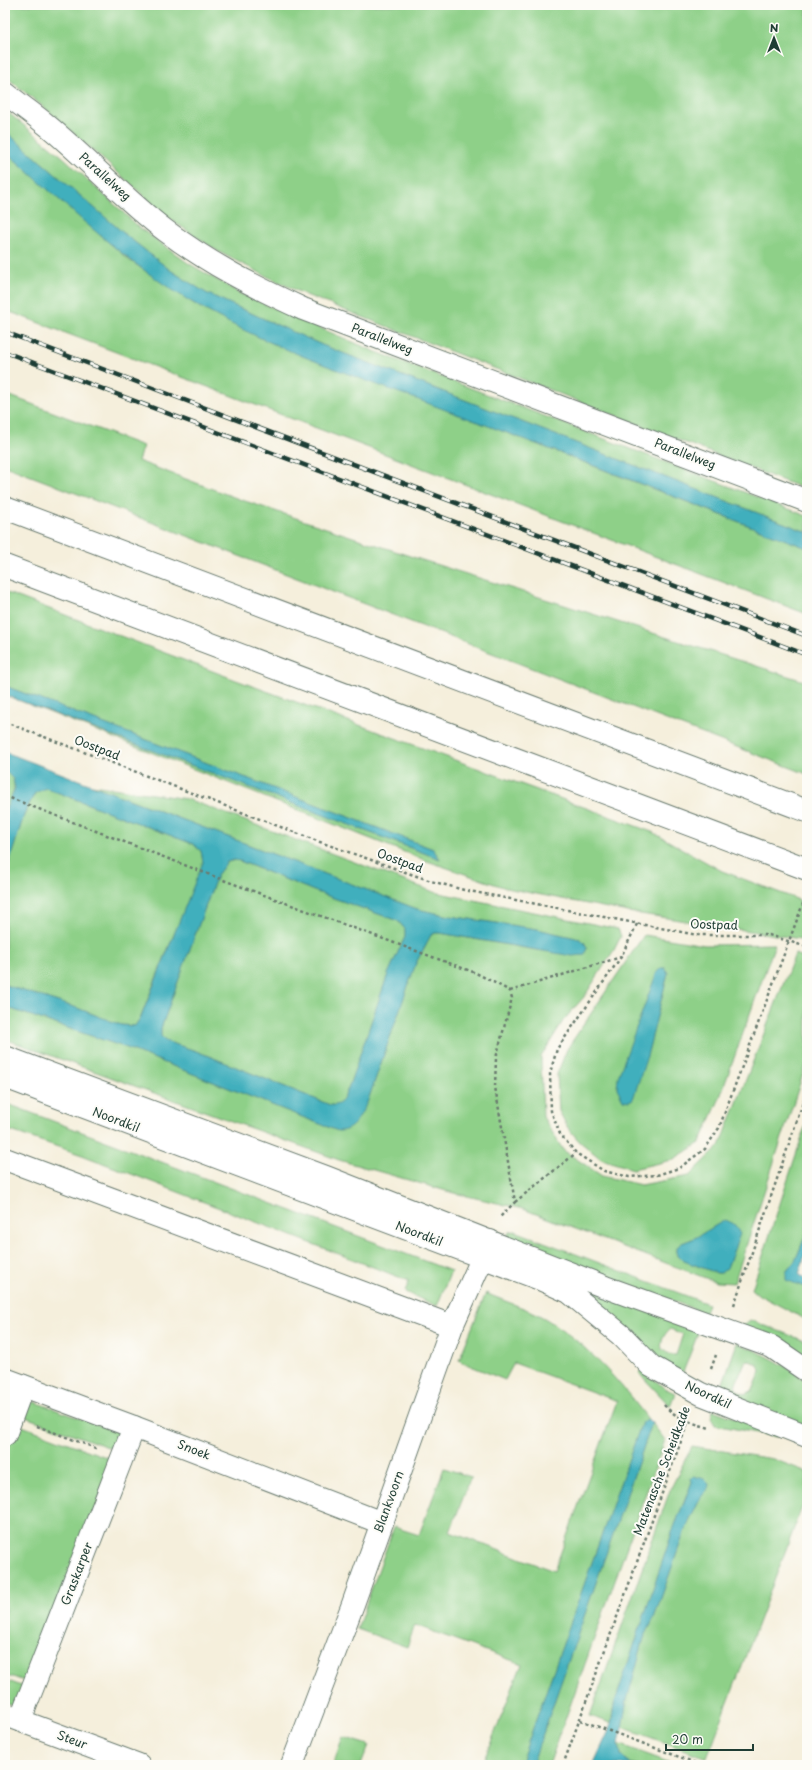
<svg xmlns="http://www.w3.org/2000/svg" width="812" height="1770" font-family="'Playpen Sans',sans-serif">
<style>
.green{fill:#8ed088;stroke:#56865e;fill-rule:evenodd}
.water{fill:#41afbd;stroke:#307678;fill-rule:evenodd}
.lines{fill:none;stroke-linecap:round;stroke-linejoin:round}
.pedestrian-casing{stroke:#6a7b6f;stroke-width:24}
.minor-casing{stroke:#6a7b6f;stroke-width:24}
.tertiary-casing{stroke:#6a7b6f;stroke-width:24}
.motorway-casing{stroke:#6a7b6f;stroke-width:24}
.path{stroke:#6a7b6f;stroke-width:2.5;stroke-dasharray:3 3;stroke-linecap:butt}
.pedestrian{stroke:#fff;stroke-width:22}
.minor{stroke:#fff;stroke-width:22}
.tertiary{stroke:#fff;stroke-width:22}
.motorway{stroke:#fff;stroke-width:22}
.rail-casing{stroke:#1f3d34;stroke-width:4.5}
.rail{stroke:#fdfcf7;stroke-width:3;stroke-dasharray:9;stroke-linecap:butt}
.path-bridge{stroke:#6a7b6f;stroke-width:2.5;stroke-dasharray:3 3;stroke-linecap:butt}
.labels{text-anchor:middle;stroke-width:4;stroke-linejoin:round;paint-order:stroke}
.street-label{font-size:12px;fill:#1f3d34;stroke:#fdfcf7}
</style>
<rect width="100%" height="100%" fill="#fdfcf7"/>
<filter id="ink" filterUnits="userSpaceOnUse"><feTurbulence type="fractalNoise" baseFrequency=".025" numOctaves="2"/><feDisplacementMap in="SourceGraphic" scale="8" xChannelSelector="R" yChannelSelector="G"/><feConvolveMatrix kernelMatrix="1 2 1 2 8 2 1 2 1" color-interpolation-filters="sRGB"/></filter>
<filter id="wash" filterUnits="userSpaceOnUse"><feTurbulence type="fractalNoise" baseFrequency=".012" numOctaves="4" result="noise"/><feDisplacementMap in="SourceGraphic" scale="16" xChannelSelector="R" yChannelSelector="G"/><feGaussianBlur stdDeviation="0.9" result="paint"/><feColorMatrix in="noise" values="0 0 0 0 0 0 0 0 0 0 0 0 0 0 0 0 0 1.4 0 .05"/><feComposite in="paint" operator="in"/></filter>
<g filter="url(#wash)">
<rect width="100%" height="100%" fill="#f5efdc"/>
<path class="green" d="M5 5H807V490L306 295 264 275 219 252 170 219 52 114 5 76Z
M5 110 63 157 140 228 188 263 241 294 376 352 807 516V532L322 345 206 293 170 270 127 236 5 131Z
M5 151 129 260 199 307 268 341 807 548V614L5 310Z
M5 394 143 446 138 461 239 499 419 559 807 682V774L5 466Z
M5 592 236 680 652 832 722 871 807 903V940L628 912 506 888 427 861 5 695 440 859 433 849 5 686Z
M5 771C22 781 11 798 5 811Z
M92 785 187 799 434 892 618 929 621 936 614 950 584 997 563 1021 541 1057 543 1117 563 1150 602 1176 641 1185 689 1176 720 1146 795 954 807 958V1062L734 1283 716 1282 523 1209 450 1192 339 1160 5 1039V1007L127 1048 338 1131 367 1103 416 963 431 935 435 933H440L536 950 583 955 587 948 584 942 580 939 537 929 449 916 417 909ZM726 1220 721 1273H717L684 1261 677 1256V1247L682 1243 695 1238Z
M46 788 193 844 201 851 203 862 196 881 154 983 141 1017 135 1026 121 1025 77 1008 5 985V875L25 812 35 793Z
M237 860 314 891 398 921 405 929V937L388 974 349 1086C345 1095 343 1107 330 1105L196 1051 165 1041 161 1036V1028L217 875 227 862Z
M644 935 705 945 775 944 719 1100 700 1143 672 1160 633 1169 601 1159 579 1141 568 1128 559 1111 557 1074 567 1049ZM657 972 668 973 647 1056 617 1088 619 1076Z
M5 1103 451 1271 437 1306 405 1292 409 1281 82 1155 5 1129Z
M807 1121V1232L795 1261 786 1272 790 1280 807 1288V1320L759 1295 752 1289Z
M515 1231 708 1304 705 1313 506 1238 509 1232Z
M596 1289 700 1328 682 1375 665 1366 592 1297ZM670 1329 683 1334 676 1355H670L662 1349C660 1342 664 1334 670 1329Z
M486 1293C505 1302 528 1308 546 1319 587 1344 619 1381 648 1419L642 1422 520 1765H482L522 1664 415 1625 407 1647 357 1629 394 1527 419 1535 444 1468 471 1477 450 1532 554 1571 617 1401 514 1363 505 1380 461 1362 459 1360Z
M750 1320 805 1341 807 1343V1358L784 1344 743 1326Z
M737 1343C763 1353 786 1365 807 1382V1431L719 1394ZM750 1361 758 1365 761 1371 753 1390 746 1394 738 1391 735 1386 745 1362Z
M643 1369 664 1388 675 1393 670 1406 639 1373Z
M26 1399 121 1433 119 1451 17 1414Z
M713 1410 778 1434 777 1437 715 1425 711 1418Z
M14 1423 114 1460 30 1683 13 1677H5V1445Z
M652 1423 665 1440 549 1765H532Z
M692 1446 773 1459 807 1472V1494L707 1758 622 1727 627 1700 644 1638 654 1618 685 1530 701 1497 705 1493 691 1478 692 1482 673 1530 614 1705 611 1723 590 1716 670 1490Z
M11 1682 27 1688 21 1709 5 1703V1683Z
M343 1737 369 1745 361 1765H333Z
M619 1744 676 1765C662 1765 630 1770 622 1757 620 1753 620 1748 619 1744Z"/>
<path class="water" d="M5 131 127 236 170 270 206 293 322 345 807 532V548C688 502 570 456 451 412 367 380 278 352 200 307 127 265 67 206 5 151Z
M5 686 433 849 440 859 5 695Z
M5 752 417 909 449 916 537 929 580 939 584 942 587 948 584 955 572 956 440 933H435L431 935 416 963 367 1103C359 1116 355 1131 338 1131L127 1048 5 1007V985L77 1008 121 1025 135 1026 141 1017 203 862 201 851 193 844 46 788 35 793 25 812 5 875V811L15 788 13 779 5 771ZM234 860 240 861 314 891 398 921 405 929V937L388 974 349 1086C345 1095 343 1107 330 1105L196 1051 165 1041 161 1036V1028L217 875 227 862Z
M661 968H665L668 973 647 1056 633 1099 629 1101 623 1100 617 1088 618 1077 657 972Z
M725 1220 735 1225 740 1234 727 1268 721 1273H717L684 1261 677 1256V1247L682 1243 695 1238Z
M807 1232V1249L799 1274 807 1280V1288L786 1280V1272L795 1261Z
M648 1419 652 1423 532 1765H520L642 1422Z
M694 1476 704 1479 709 1484 708 1489 701 1497 685 1530 654 1618 644 1638 627 1700 619 1744 621 1755 627 1762 634 1765H593L611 1726 614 1705 673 1530 692 1482 691 1478Z"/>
</g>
<g filter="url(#ink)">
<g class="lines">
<defs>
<path id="pedestrian" d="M5 1435 23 1386
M20 1720 134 1427"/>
<path id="minor" d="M5 1159 452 1326
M5 1379 134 1427 382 1523
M5 1715 139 1765
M292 1765 353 1604 452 1326 490 1241"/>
<path id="tertiary" d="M5 93C19 104 34 114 48 126 89 160 124 199 166 231 210 264 253 286 303 309L807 501
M5 1057 326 1177 605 1287 772 1347 807 1371
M5 1077 540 1279 569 1292 621 1335 651 1366 701 1394 807 1436"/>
<path id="motorway" d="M5 508 807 811
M5 566 807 869"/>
</defs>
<use href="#pedestrian" class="pedestrian-casing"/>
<use href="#minor" class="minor-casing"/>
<use href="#tertiary" class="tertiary-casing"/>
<use href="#motorway" class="motorway-casing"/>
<path class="path" d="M5 722 320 842 431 881 464 890 697 935H769L807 947
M5 796 226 881 476 973 510 991 512 998 496 1058 495 1087 515 1202 500 1217
M637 924 621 957 557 1049 550 1073 551 1111 560 1134 576 1153 604 1171 629 1177 657 1175 679 1168 705 1149 719 1128 777 973
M510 991 621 957
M515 1202 576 1153
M734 1305 807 1091
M711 1369 716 1355
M664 1405C677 1419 692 1423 710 1428
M37 1426 98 1449
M580 1720 701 1765
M563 1765 688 1422"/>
<use href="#pedestrian" class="pedestrian"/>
<use href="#minor" class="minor"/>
<use href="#tertiary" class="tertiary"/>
<use href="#motorway" class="motorway"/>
<defs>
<path id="rail" d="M5 332 807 636
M5 352 807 655"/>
</defs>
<use href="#rail" class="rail-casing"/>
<use href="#rail" class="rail"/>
<path class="path-bridge" d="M777 973 807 893"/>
</g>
</g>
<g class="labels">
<g class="street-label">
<text transform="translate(105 177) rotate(42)" y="4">Parallelweg</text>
<text transform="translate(382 339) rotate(21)" y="4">Parallelweg</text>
<text transform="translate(685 454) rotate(21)" y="4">Parallelweg</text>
<text transform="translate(97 748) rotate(21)" y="4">Oostpad</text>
<text transform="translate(400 861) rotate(20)" y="4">Oostpad</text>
<text transform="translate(714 925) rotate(2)" y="4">Oostpad</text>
<text transform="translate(116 1120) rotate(21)" y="4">Noordkil</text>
<text transform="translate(419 1234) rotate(21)" y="4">Noordkil</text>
<text transform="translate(708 1395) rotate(25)" y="4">Noordkil</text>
<text transform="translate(194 1450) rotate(21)" y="4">Snoek</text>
<text transform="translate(662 1471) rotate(-69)" y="4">Matenasche Scheidkade</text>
<text transform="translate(389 1502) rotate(-70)" y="4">Blankvoorn</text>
<text transform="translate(77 1574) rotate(-69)" y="4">Graskarper</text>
<text transform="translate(72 1740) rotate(21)" y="4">Steur</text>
</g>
</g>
<rect width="812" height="1770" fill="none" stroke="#fdfcf7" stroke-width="20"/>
<g transform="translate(774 38)" stroke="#fdfcf7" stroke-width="3" paint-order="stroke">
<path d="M0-3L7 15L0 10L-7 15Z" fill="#1f3d34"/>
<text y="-6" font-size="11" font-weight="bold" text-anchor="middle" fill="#1f3d34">N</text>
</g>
<path d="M666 1744v6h87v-6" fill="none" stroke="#1f3d34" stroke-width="2"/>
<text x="672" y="1744" font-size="12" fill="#1f3d34" stroke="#fdfcf7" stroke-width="3" paint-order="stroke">20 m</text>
</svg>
